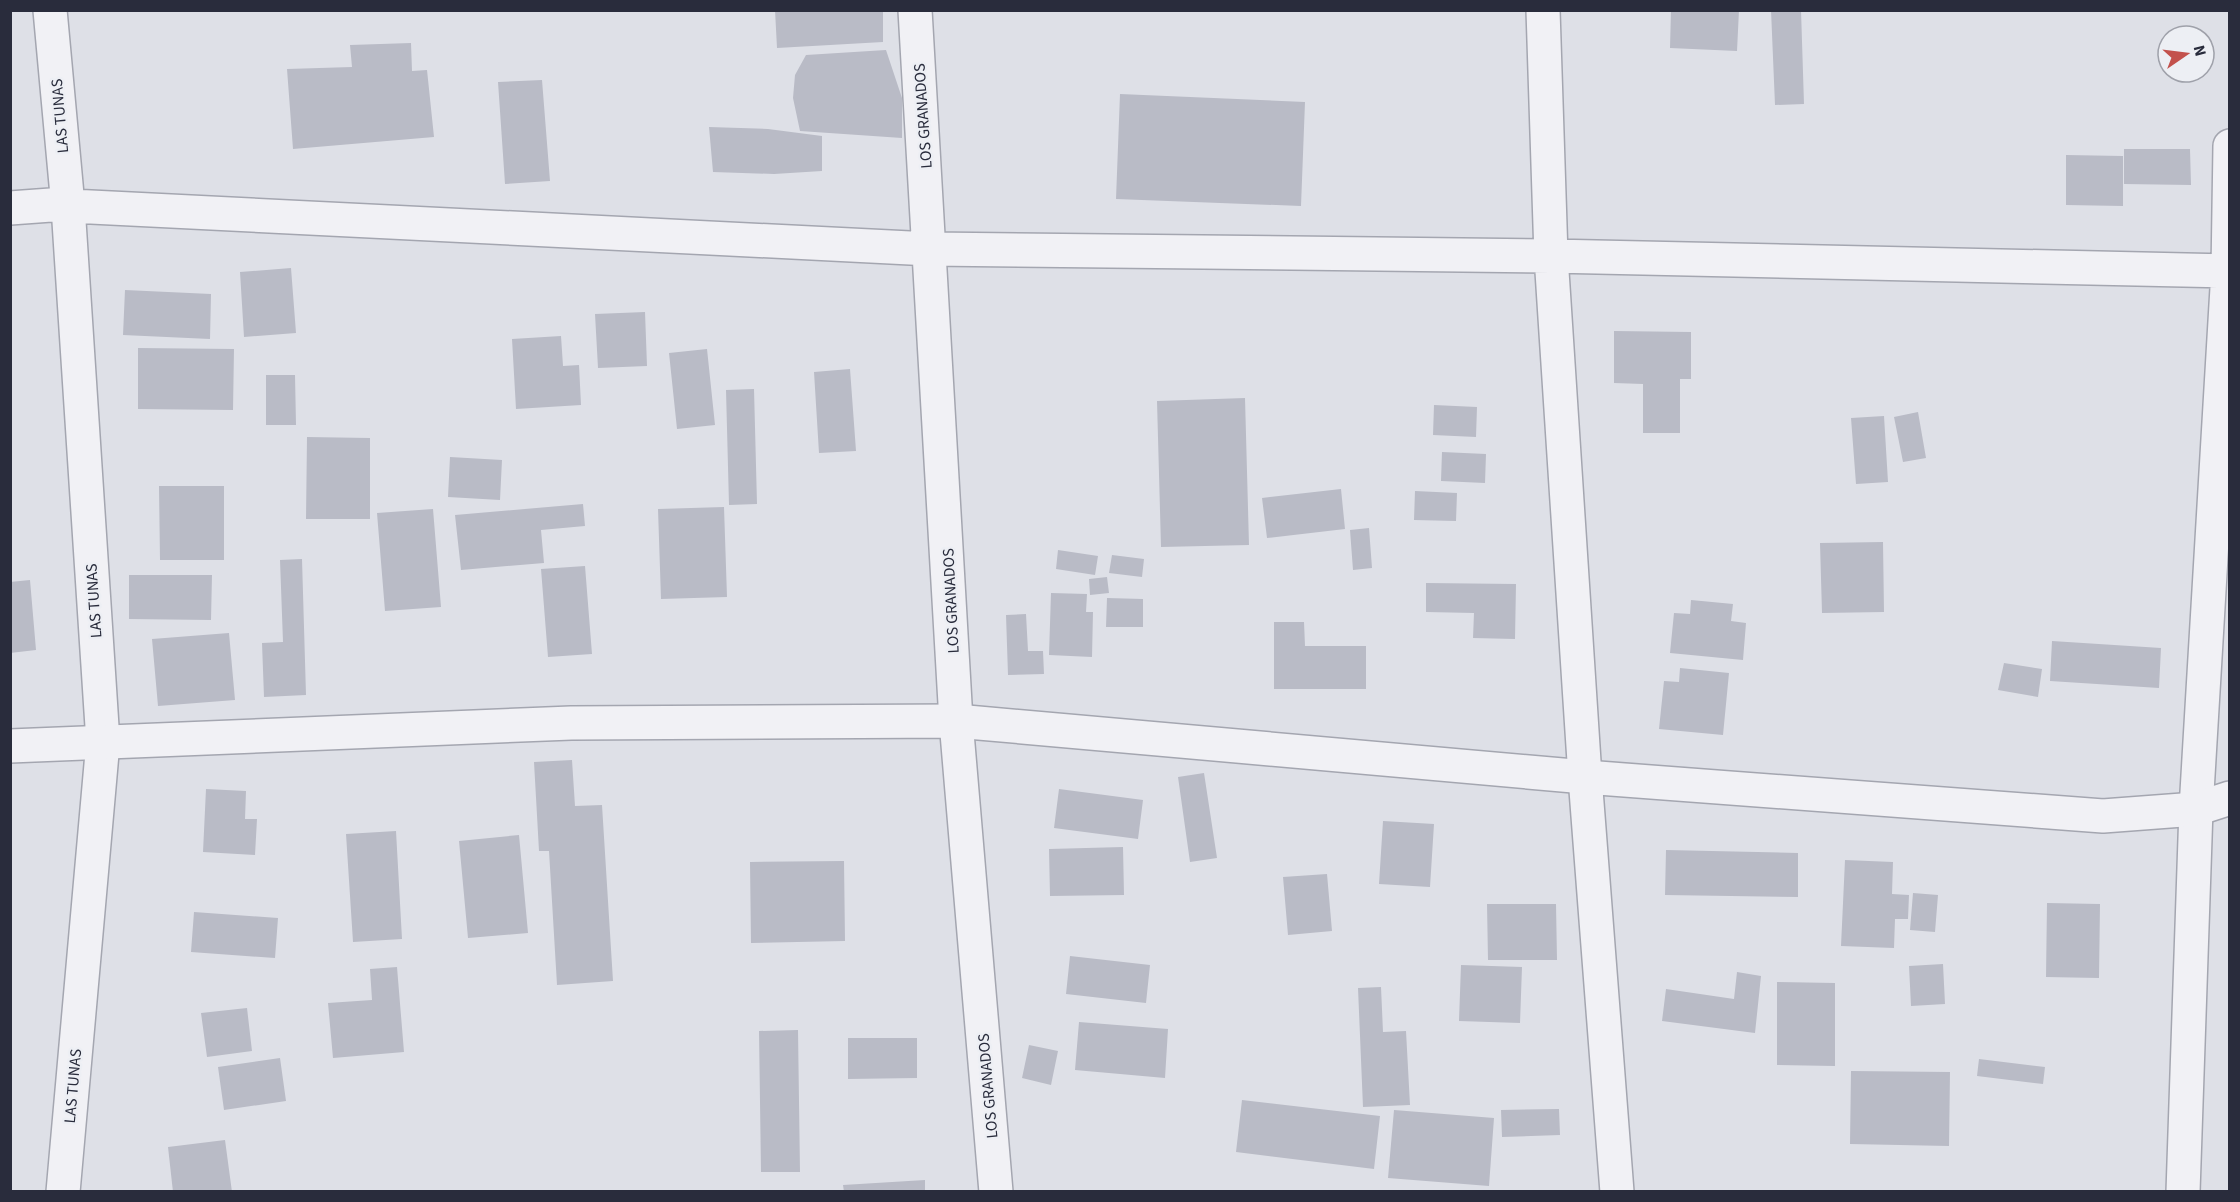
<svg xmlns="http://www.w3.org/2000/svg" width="2240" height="1202" font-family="'Source Sans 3',sans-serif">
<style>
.building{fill:#b9bbc6}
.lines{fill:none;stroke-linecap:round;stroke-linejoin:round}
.minor-casing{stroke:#a4a6b0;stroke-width:36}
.tertiary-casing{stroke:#a4a6b0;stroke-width:36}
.minor{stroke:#f1f1f5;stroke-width:33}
.tertiary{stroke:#f1f1f5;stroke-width:33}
.labels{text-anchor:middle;stroke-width:5;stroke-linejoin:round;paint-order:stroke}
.street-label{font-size:16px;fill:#292c3c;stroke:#edeff4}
</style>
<rect width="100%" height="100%" fill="#dee0e7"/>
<path class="building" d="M775 10H851V12L883 10V42L777 48Z
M1671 10H1739L1737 51 1670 48Z
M1771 10H1801L1804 104 1775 105Z
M411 43 412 71 427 70 434 137 293 149 287 69 352 67 350 45Z
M886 50 902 98V138L800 131 793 98 795 75 806 55Z
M542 80 550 181 505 184 498 82Z
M1120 94 1305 102 1301 206 1116 199Z
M709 127 768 129 822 136V171L774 174 713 172Z
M2124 149H2190L2191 185 2124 184Z
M2066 155 2123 156V206L2066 205Z
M291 268 296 333 244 337 240 272Z
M125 290 211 294 210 339 123 335Z
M645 312 647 366 598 368 595 314Z
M1614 331 1691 332V379H1680V433H1643V384L1614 383Z
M561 336 563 366 579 365 581 405 516 409 512 339Z
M138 348 234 349 233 410 138 409Z
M707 349 715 425 677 429 669 353Z
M850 369 856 451 819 453 814 372Z
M266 375H295L296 425H266Z
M754 389 757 504 729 505 726 390Z
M1245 398 1249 545 1161 547 1157 401Z
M1434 405 1477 407 1476 437 1433 435Z
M1918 412 1926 458 1903 462 1894 417Z
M1884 416 1888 482 1856 484 1851 418Z
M307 437 370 438V519H306Z
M1442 452 1486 454 1485 483 1441 481Z
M450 457 502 460 500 500 448 497Z
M159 486H224V560H160Z
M1341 489 1345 529 1267 538 1262 498Z
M1415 491 1457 493 1456 521 1414 520Z
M583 504 585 526 541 530 544 563 461 570 455 515Z
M724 507 727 597 661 599 658 509Z
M433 509 441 607 385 611 377 513Z
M1369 528 1372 568 1353 570 1350 530Z
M1883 542 1884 612 1822 613 1820 543Z
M1058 550 1098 556 1095 575 1056 569Z
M1112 555 1144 559 1142 577 1109 573Z
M302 559 306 695 264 697 262 643 283 642 280 560Z
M585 566 592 654 548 657 541 569Z
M129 575H212L211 620 129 619Z
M1107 577 1109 593 1090 595 1089 579Z
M30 580 36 650 10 653V582Z
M1426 583 1516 584 1515 639 1473 638 1474 613 1426 612Z
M1051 593 1087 594 1086 612H1093L1092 657 1049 655Z
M1107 598 1143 599V627H1106Z
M1691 600 1733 604 1731 621 1746 623 1743 660 1670 653 1674 613 1690 614Z
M1026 614 1028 651H1043L1044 674 1008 675 1006 615Z
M1274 622H1304L1305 646H1366V689H1274Z
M229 633 235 700 158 706 152 639Z
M2052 641 2161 648 2159 688 2050 681Z
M2004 663 2042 669 2038 697 1998 690Z
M1680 668 1729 673 1723 735 1659 729 1664 681 1679 682Z
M572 760 575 806 602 805 613 981 557 985 549 851H539L534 762Z
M1204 773 1217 858 1190 862 1178 777Z
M206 789 246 791 245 819H257L255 855 203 852Z
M1059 789 1143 800 1138 839 1054 828Z
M1383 821 1434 824 1430 887 1379 884Z
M396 831 402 939 353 942 346 834Z
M519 835 528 933 468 938 459 841Z
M1123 847 1124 895 1050 896 1049 849Z
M1666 850 1798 853V897L1665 895Z
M1845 860 1893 862 1892 894 1909 895 1908 919H1895L1894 948 1841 946Z
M844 861 845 941 751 943 750 862Z
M1327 874 1332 931 1288 935 1283 877Z
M1913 893 1938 895 1935 932 1910 930Z
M2047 903 2100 904 2099 978 2046 977Z
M1487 904H1556L1557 960H1488Z
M194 912 278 918 275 958 191 952Z
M1070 956 1150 965 1146 1003 1066 994Z
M1943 964 1945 1004 1911 1006 1909 966Z
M1461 965 1522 967 1520 1023 1459 1021Z
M397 967 404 1052 333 1058 328 1003 372 1000 370 969Z
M1737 972 1761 976 1755 1033 1662 1021 1666 989 1734 999Z
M1777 982 1835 983V1066L1777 1065Z
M1381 987 1383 1032 1406 1031 1410 1105 1363 1107 1358 988Z
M247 1008 252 1051 207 1057 201 1013Z
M1079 1022 1168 1029 1165 1078 1075 1070Z
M798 1030 800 1172H761L759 1031Z
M848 1038H917V1078L848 1079Z
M1029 1045 1058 1051 1051 1085 1022 1078Z
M280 1058 286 1101 224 1110 218 1067Z
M1979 1059 2045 1067 2043 1084 1977 1076Z
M1851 1071 1950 1072 1949 1146 1850 1144Z
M1242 1100 1380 1116 1374 1169 1236 1152Z
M1559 1109 1560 1135 1502 1137 1501 1110Z
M1394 1110 1494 1118 1489 1186 1388 1178Z
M225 1140 232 1192H173L168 1147Z
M925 1180V1192H844L843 1185Z"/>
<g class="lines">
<defs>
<path id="minor" d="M50 10 68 206 103 742 63 1192
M915 10 956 721 996 1192
M1543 10 1551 256 1585 777 1617 1192
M10 208 51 205 930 249 1551 256 2230 271
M2183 1192 2196 809 2228 271 2230 146"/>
<path id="tertiary" d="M10 746 571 723 956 721 1585 777 2103 816 2196 809 2230 798"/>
</defs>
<use href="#minor" class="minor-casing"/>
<use href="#tertiary" class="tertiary-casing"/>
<use href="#minor" class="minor"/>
<use href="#tertiary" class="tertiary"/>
</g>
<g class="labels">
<g class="street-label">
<text transform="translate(59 116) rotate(-95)" y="6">LAS TUNAS</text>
<text transform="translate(922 116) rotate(-94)" y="6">LOS GRANADOS</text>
<text transform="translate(93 601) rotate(-94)" y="6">LAS TUNAS</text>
<text transform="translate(950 601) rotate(-93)" y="6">LOS GRANADOS</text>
<text transform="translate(72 1086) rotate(-85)" y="6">LAS TUNAS</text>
<text transform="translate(987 1086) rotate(-95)" y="6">LOS GRANADOS</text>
</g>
</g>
<rect width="2240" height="1202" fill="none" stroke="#292c3c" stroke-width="24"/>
<g transform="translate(2186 54) rotate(76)"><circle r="28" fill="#edeff4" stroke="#9fa1aa" stroke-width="1.5"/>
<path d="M0-4.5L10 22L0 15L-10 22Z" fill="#c3514c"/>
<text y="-9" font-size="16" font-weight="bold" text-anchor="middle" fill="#292c3c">N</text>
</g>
</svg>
